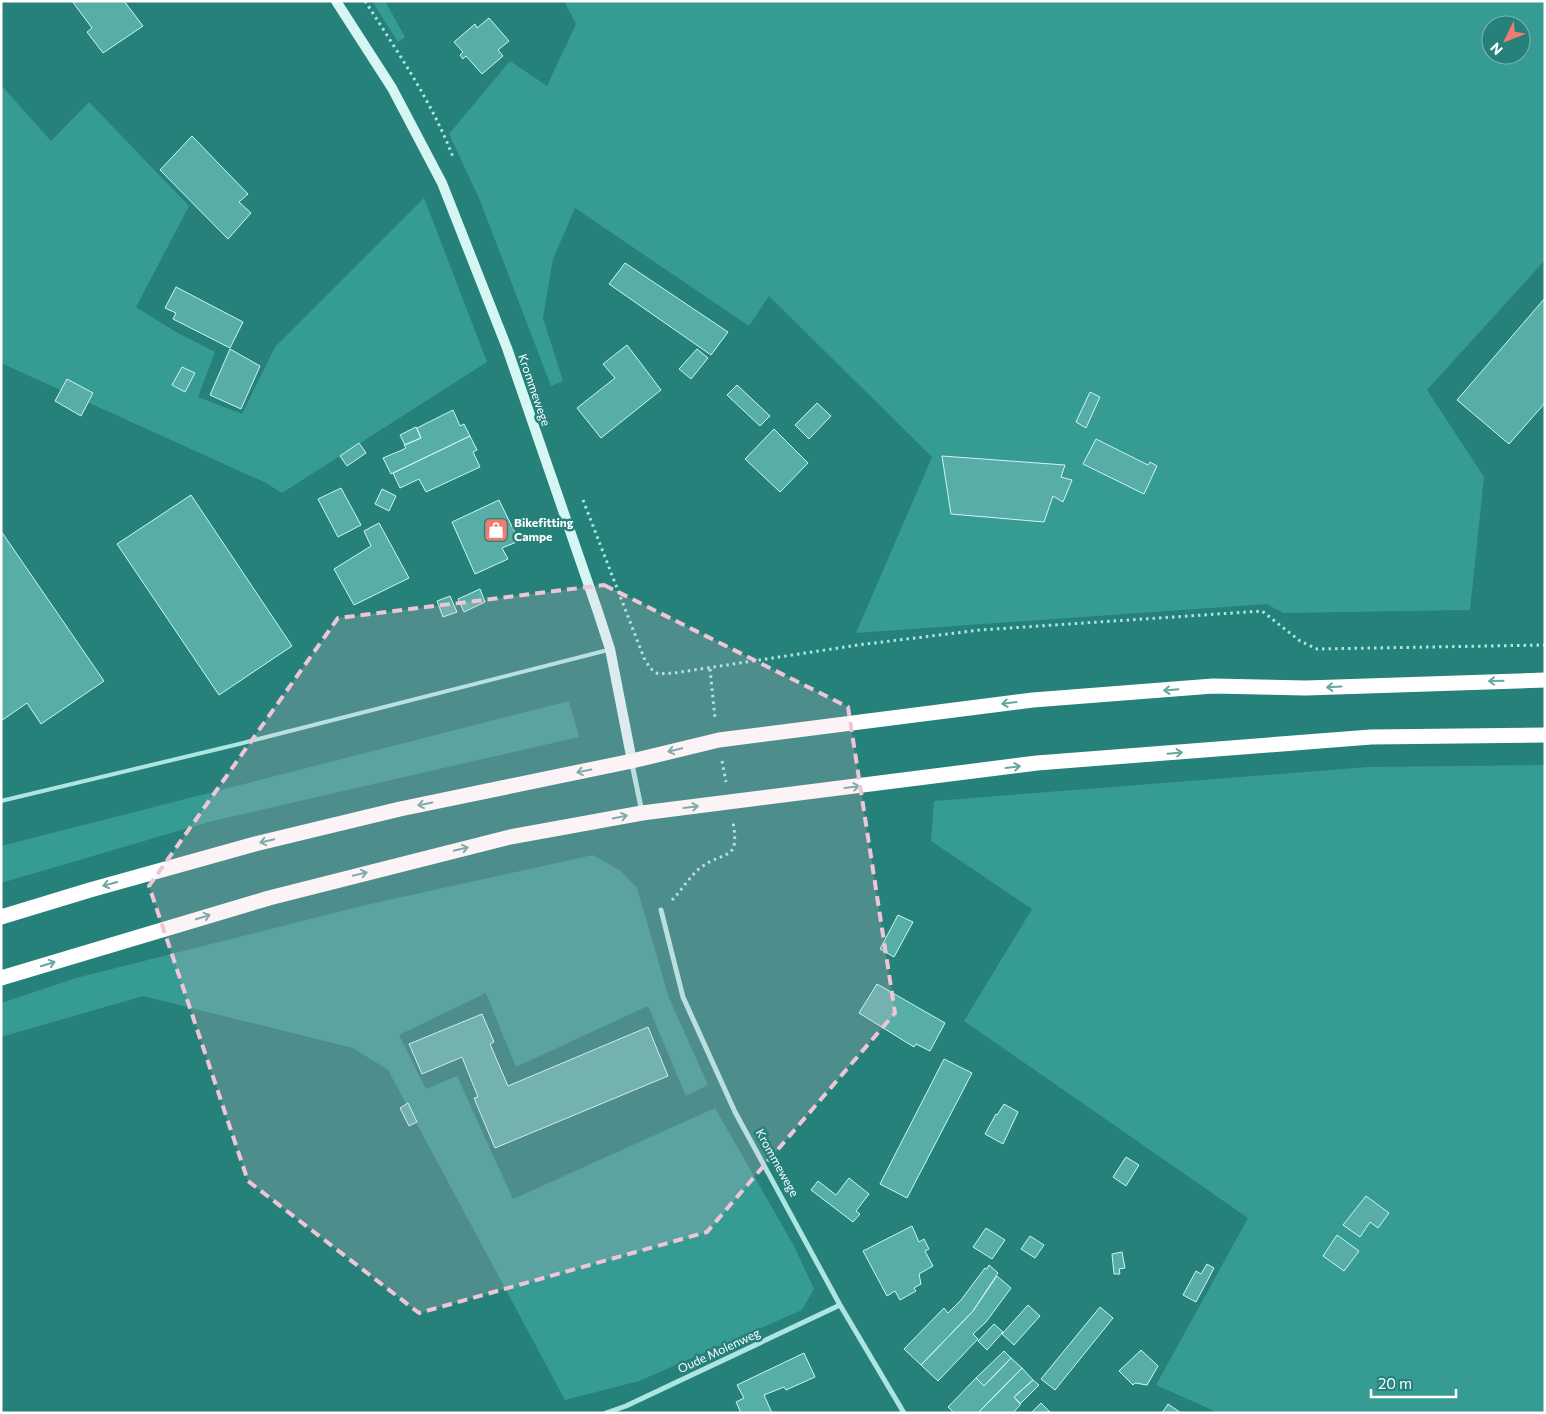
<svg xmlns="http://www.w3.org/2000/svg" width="1546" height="1414" font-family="Commissioner,sans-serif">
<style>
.green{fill:#369c93;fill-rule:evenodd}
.building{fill:#56aea6;stroke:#d0f5f2}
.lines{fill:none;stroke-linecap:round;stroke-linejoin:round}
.path{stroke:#ade6e1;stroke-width:3;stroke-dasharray:2.5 4;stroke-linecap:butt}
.lane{stroke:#ade6e1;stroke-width:4}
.street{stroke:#ade6e1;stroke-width:5}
.secondary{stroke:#d6f6f4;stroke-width:10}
.highway{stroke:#fff;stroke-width:15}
.oneway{stroke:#66a7a2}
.marked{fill:#f0c5d6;fill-opacity:0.2;stroke:#f0c5d6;stroke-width:4;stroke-dasharray:10 6;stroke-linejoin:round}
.labels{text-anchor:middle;stroke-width:5;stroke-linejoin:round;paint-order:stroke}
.street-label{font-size:12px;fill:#fff;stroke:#25817a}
.poi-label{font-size:12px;font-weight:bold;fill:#fff;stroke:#25817a;text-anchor:start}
</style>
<rect width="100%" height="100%" fill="#25817a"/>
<path class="green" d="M372 1H385L405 37 398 42Z
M564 1H1545V260L1427 390 1484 477 1470 610 1283 613 1267 604 856 633 932 457 769 296 749 326 575 208 553 259 543 318 563 381 551 386 479 198 449 134 510 61 547 86 576 24ZM1491 25H1521V55H1491Z
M1 85 51 141 89 102 189 206 136 307 176 332 215 352 198 397 242 414 275 347 424 198 487 362 282 493 266 483 1 363Z
M569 701 579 737 212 821 1 883V846Z
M1545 765V1413H1219L1156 1385 1248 1218 964 1021 1032 909 931 841 934 801 1368 767Z
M593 855 621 871 637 888 669 998 708 1085 686 1096 648 1006 516 1067 486 993 399 1035 426 1089 457 1076 513 1199 715 1108 794 1246 814 1289 802 1310 639 1381 565 1400 388 1070 353 1048 143 996 1 1037V1003L76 978 366 905Z"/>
<path class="building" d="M72 1H124L143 26 103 53 87 32 92 28Z
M489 18 509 41 498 50 503 56 482 74 466 56 463 59 460 55 463 52 454 42 475 24 477 28Z
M192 136 248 194 239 202 251 213 228 239 160 170Z
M625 263 728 332 711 355 609 284Z
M176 287 243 322 230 348 173 319 176 313 165 308Z
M1545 298V403L1509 444 1457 400Z
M627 345 661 390 601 438 577 408 615 378 603 364Z
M230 349 260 366 241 409 210 395Z
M697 349 708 358 691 379 679 369Z
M182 367 195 373 185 392 172 385Z
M67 379 93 393 81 416 55 401Z
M737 385 770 416 760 426 727 395Z
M1090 392 1100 397 1086 428 1076 422Z
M817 403 831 416 809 439 795 425Z
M453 410 460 426 464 424 470 436 391 474 383 458 402 450 406 448 404 445 421 438 417 428Z
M416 427 421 438 405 445 400 435Z
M774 429 808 463 780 492 745 459Z
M470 436 477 450 473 452 480 467 426 492 419 479 400 488 393 473Z
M1096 439 1148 465 1150 462 1157 466 1144 494 1083 464Z
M359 443 366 453 347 466 340 456Z
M942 456 1065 465 1061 477 1072 480 1063 502 1053 496 1044 522 951 514Z
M341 488 361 525 338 537 318 499Z
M382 489 396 496 389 511 375 504Z
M191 495 292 646 219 695 117 544Z
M499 500 519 541 502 548 508 559 475 574 452 522Z
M379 523 409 578 354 605 334 569 371 546 364 531Z
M1 531 104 681 41 724 27 703 1 721Z
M480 589 485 602 464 612 458 599Z
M450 596 457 612 443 617 437 601Z
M898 915 913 922 894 957 880 949Z
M877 984 945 1023 930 1051 916 1044 914 1047 859 1013Z
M482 1014 494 1042 490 1044 508 1086 648 1027 668 1076 495 1148 474 1098 478 1097 462 1057 422 1074 409 1044Z
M944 1059 972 1073 907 1198 880 1184Z
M408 1103 417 1122 409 1126 400 1108Z
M1004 1104 1018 1112 1003 1144 985 1134 996 1114 997 1115Z
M1126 1157 1139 1165 1126 1186 1113 1177Z
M849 1178 869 1194 856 1211 860 1214 853 1222 811 1190 818 1181 836 1195Z
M1366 1196 1389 1213 1378 1228 1370 1222 1360 1237 1343 1225Z
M912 1226 919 1242 924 1239 929 1249 925 1251 933 1266 919 1274 921 1284 914 1288 916 1291 900 1300 895 1291 887 1296 863 1251Z
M986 1228 1005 1240 992 1259 973 1247Z
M1337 1235 1359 1251 1344 1271 1323 1256Z
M1030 1236 1044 1245 1035 1258 1021 1249Z
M1122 1252 1125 1268 1119 1269 1120 1274H1114L1112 1254Z
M1207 1264 1214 1268 1196 1302 1183 1295 1196 1271 1201 1274Z
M989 1265 998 1273 973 1311 921 1365 904 1349 944 1308 948 1313 961 1300 985 1268 987 1269Z
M997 1276 1011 1288 986 1322 973 1334 978 1339 938 1381 921 1365 973 1311Z
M1028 1305 1040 1316 1014 1345 1002 1334Z
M1100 1307 1113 1318 1055 1390 1041 1379Z
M994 1324 1003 1332 987 1350 978 1341Z
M1141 1350 1158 1366 1147 1385 1135 1383 1133 1385 1119 1371Z
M1004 1351 1011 1358 984 1386 976 1378Z
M804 1353 815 1377 786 1390 784 1387 764 1395 772 1413H741L736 1402 744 1398 737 1385Z
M1011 1358 1022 1368 978 1413H954L948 1407 976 1378 984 1386Z
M1022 1368 1033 1380 1014 1397 1021 1404 1013 1413H978Z
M1033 1380 1039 1385 1020 1404 1014 1397Z
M1041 1403 1050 1412 1031 1413Z
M1168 1404 1181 1413H1162Z"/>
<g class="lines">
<path class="path" d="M365 1C397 51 432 102 453 157
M583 500 644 658 650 668 658 674 674 673 858 645 980 630 1262 611 1300 641 1317 649 1545 645
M710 669 715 718
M722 761 726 782
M672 900C682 890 690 876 700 868 725 849 740 863 733 822"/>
<path class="lane" d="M1 801 239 744 608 650"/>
<path class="street" d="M632 764 642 812
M661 910 683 997 735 1112 840 1305 904 1413
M606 1413 626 1406 840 1305"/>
<path class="secondary" d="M336 1 392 88 442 183 507 348 598 612 610 649 632 761"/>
<path class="highway" d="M1 917 90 890 255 844 400 809 632 761 719 740 1033 700 1213 686 1306 688 1545 680
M1 978 269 898 510 837 642 813 1037 763 1371 737 1545 735"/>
</g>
<defs><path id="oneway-shaft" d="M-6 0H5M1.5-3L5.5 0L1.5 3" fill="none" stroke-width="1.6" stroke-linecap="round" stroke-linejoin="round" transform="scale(1.25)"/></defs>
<g class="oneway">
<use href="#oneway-shaft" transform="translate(1496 681) rotate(179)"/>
<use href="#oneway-shaft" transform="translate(1334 687) rotate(177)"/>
<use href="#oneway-shaft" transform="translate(1171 690) rotate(175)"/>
<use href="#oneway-shaft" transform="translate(1009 703) rotate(173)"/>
<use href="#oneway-shaft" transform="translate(675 750) rotate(166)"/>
<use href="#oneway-shaft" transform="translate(1175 753) rotate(-5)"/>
<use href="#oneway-shaft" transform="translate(1013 767) rotate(-7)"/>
<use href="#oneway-shaft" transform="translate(584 771) rotate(168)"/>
<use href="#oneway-shaft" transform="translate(852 787) rotate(-7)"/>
<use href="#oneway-shaft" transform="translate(425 804) rotate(168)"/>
<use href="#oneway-shaft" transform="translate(691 807) rotate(-7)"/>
<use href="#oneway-shaft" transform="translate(620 817) rotate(-11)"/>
<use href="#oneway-shaft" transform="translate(267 841) rotate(166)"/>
<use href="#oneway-shaft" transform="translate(461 849) rotate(-13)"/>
<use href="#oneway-shaft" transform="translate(360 874) rotate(-14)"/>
<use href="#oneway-shaft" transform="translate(110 884) rotate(165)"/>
<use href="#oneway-shaft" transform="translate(203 917) rotate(-17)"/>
<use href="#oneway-shaft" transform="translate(48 964) rotate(-17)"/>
</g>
<path class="marked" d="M604 585 848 707 895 1013 707 1232 419 1313 248 1181 149 886 338 618Z"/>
<defs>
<symbol id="shop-square" viewBox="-11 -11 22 22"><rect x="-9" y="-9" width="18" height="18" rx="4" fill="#f07b71" stroke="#25817a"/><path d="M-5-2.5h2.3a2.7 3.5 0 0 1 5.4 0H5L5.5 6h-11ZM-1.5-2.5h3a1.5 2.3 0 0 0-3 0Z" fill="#fff"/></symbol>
</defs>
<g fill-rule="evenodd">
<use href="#shop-square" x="482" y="516" width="28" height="28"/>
</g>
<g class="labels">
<g class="street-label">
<text transform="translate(534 390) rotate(71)" y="4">Krommewege</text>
<text transform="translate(777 1163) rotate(61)" y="4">Krommewege</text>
<text transform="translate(719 1351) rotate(-25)" y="4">Oude Molenweg</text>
</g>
<g class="poi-label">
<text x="514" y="527">Bikefitting<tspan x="514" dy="14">Campe</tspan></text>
</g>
</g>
<rect width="1546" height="1414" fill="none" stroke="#ffffff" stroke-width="5"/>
<g transform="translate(1506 40) rotate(227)"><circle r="24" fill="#25817a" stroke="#7cb3af"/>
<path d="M0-4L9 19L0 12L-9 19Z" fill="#f07b71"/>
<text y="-8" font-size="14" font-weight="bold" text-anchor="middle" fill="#ffffff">N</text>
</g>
<path d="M1371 1389v8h85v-8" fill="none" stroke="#ffffff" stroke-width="2.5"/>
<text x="1378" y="1389" font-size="15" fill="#ffffff" stroke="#25817a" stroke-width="4" paint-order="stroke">20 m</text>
</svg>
